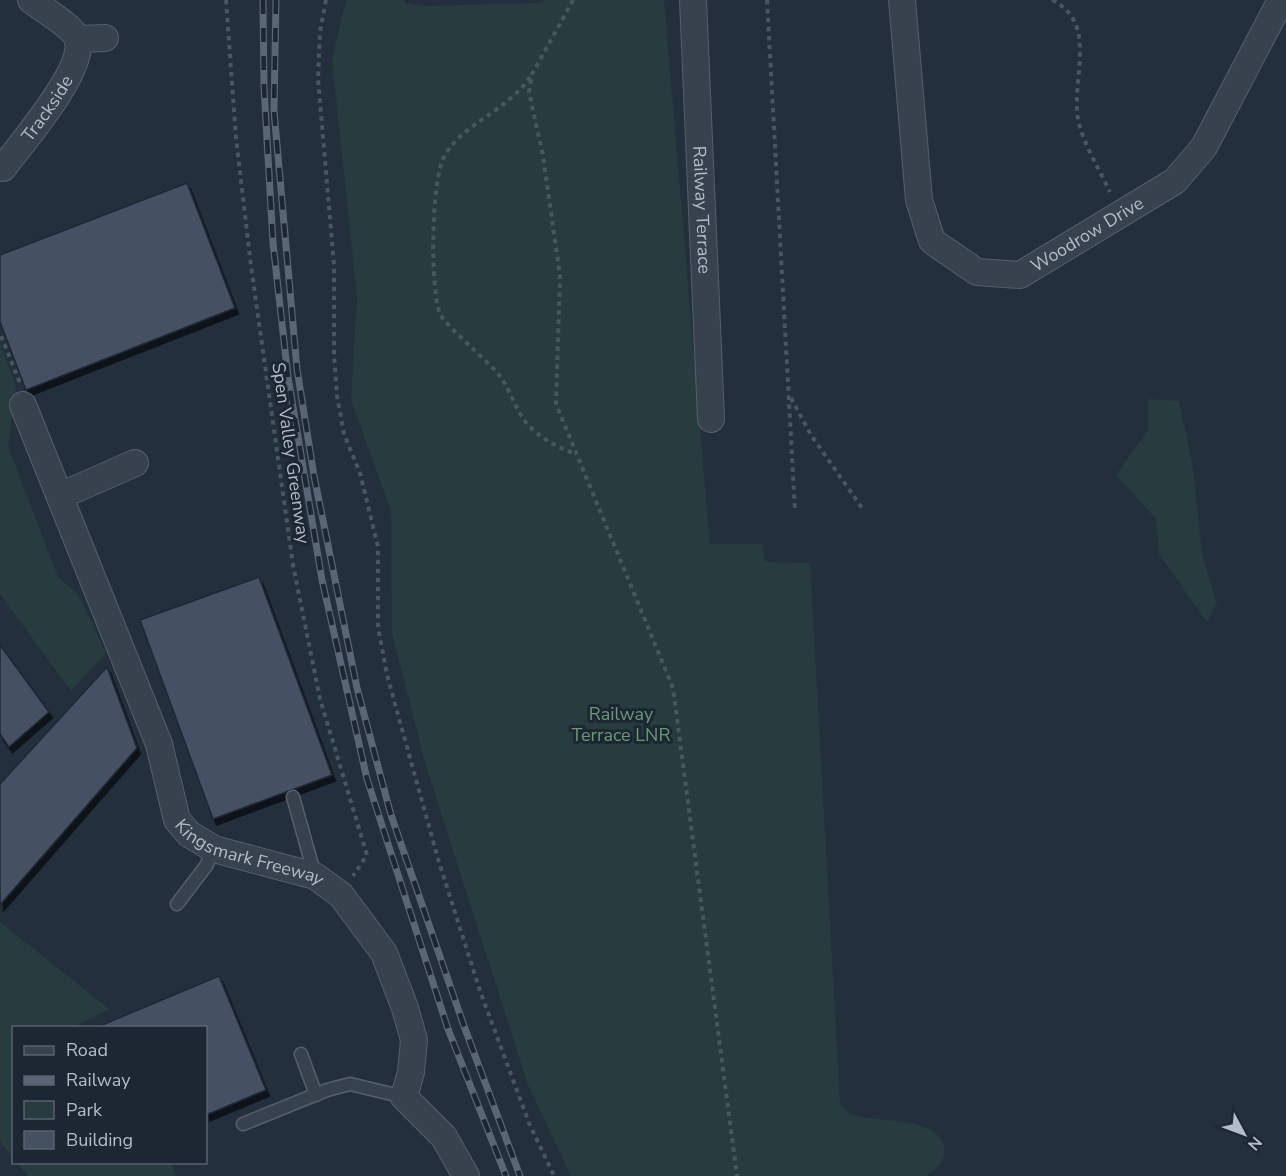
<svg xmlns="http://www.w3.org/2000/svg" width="1286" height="1176" font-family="'Nunito Sans',sans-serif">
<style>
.green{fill:#263c3f}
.building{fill:#455162;stroke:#1f2835;stroke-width:1.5;filter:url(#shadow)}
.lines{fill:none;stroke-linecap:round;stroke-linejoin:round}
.lane-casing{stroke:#565f6c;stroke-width:15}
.street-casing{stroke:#565f6c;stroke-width:28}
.path{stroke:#44595c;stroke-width:4;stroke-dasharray:4.5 4.5;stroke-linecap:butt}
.lane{stroke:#38414e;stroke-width:12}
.street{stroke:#38414e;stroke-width:26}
.rail-casing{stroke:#5a6575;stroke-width:7}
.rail{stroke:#1d2633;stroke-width:4.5;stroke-dasharray:14;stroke-linecap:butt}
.labels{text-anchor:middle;stroke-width:6;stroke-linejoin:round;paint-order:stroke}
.street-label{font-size:18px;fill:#b4bcc9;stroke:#1d2633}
.park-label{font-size:18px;fill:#6b9a76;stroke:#1d2633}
</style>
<defs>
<filter id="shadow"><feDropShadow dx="3.5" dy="6" stdDeviation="0" flood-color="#0009"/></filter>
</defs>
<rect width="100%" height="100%" fill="#242f3e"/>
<path class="green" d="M346 0H404L406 3 424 6 540 3 544 0H664L710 544H762L765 562 810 563 840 1103C844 1108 848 1113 854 1115 877 1123 937 1116 944 1146 947 1161 937 1168 926 1176H571L528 1085 425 763 392 633 391 511 351 400 357 297 332 60Z
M0 342 16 386 8 446 58 577 79 595 106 653 71 691 0 594Z
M1148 399 1179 401 1193 468 1202 555 1217 603 1207 622 1159 554 1156 519 1116 475 1148 430Z
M0 922 109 1009 74 1027 14 1028 13 1158 0 1141Z
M17 1163H171L177 1176H28Z"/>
<path class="building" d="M187 183 235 308 26 390 0 322V255Z
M259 577 332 775 213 819 140 620Z
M0 645 49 712 9 747 0 734Z
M107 667 137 748 0 905V784Z
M219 976 266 1090 206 1115V1028H95Z"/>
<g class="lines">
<defs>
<path id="lane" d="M293 797 315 876
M177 904 206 866 214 849
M301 1054 316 1095
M243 1124 327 1090 350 1084 404 1097"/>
<g id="street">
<path id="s1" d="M693 0 711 419"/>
<path id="s2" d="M902 0 919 200 932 241 977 272 1020 275 1175 181 1204 147 1281 0"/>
<path d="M78 39 105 38"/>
<path id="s3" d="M0 166 3 168C21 144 88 67 77 38 73 27 41 8 31 0"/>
<path id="s4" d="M23 405 159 744 177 820 189 834 214 849 315 876 341 895 384 953 405 1008 414 1040 411 1072 404 1097 444 1137 466 1176"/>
<path d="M60 496 135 463"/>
</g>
</defs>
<use href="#lane" class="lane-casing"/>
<use href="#street" class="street-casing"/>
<path class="path" d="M226 0 236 138 251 266 293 565 320 699 367 855 353 876
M326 0 320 32 318 79 334 265V355L337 396 344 434 360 473 378 547V627L387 675 438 859 480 991 529 1123 554 1176
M573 0 532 74 529 92 543 156 560 276 556 404 673 688 737 1176
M767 0 795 511
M1052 0C1099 23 1071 79 1078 119 1082 141 1100 171 1110 192
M530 77C508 111 461 124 444 157 431 181 430 289 440 314 444 324 489 362 500 376 513 394 515 413 533 430 547 442 560 448 576 454
M1 336 20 383
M791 398 811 435 862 508"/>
<use href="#lane" class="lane"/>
<use href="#street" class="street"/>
<defs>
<path id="rail" d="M263 0 264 87 273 243 288 377 322 580 367 779 448 1029 506 1176
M276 0 274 111 297 369 314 476 357 688 391 815 464 1026 520 1176"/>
</defs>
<use href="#rail" class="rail-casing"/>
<use href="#rail" class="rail"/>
</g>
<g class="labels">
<g class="street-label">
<text dy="6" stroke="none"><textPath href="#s3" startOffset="78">Trackside</textPath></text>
<text dy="6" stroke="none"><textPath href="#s1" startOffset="210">Railway Terrace</textPath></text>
<text dy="6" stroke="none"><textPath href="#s2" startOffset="420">Woodrow Drive</textPath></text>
<text transform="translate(291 453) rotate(82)" y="6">Spen Valley Greenway</text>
<text dy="6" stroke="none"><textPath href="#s4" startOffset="525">Kingsmark Freeway</textPath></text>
</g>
<g class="park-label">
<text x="621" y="720">Railway<tspan x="621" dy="21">Terrace LNR</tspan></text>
</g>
</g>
<rect x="12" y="1026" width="195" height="138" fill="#1d2633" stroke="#59626f" stroke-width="1.5"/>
<rect x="24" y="1046" width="30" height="9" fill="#38414e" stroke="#59626f" stroke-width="1.5"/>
<text x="66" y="1056" font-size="18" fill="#b4bcc9">Road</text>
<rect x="24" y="1076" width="30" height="9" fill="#5a6575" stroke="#59626f" stroke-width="1.5"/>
<text x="66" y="1086" font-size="18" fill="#b4bcc9">Railway</text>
<rect x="24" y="1101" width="30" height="18" fill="#263c3f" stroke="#59626f" stroke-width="1.5"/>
<text x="66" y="1116" font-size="18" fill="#b4bcc9">Park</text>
<rect x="24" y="1131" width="30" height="18" fill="#455162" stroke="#59626f" stroke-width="1.5"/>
<text x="66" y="1146" font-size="18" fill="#b4bcc9">Building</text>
<g transform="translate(1244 1134) rotate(131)" stroke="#1d2633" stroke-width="4.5" paint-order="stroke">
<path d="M0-4.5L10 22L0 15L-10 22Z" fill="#b4bcc9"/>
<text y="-9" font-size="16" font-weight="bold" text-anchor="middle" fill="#b4bcc9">N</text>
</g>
</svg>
